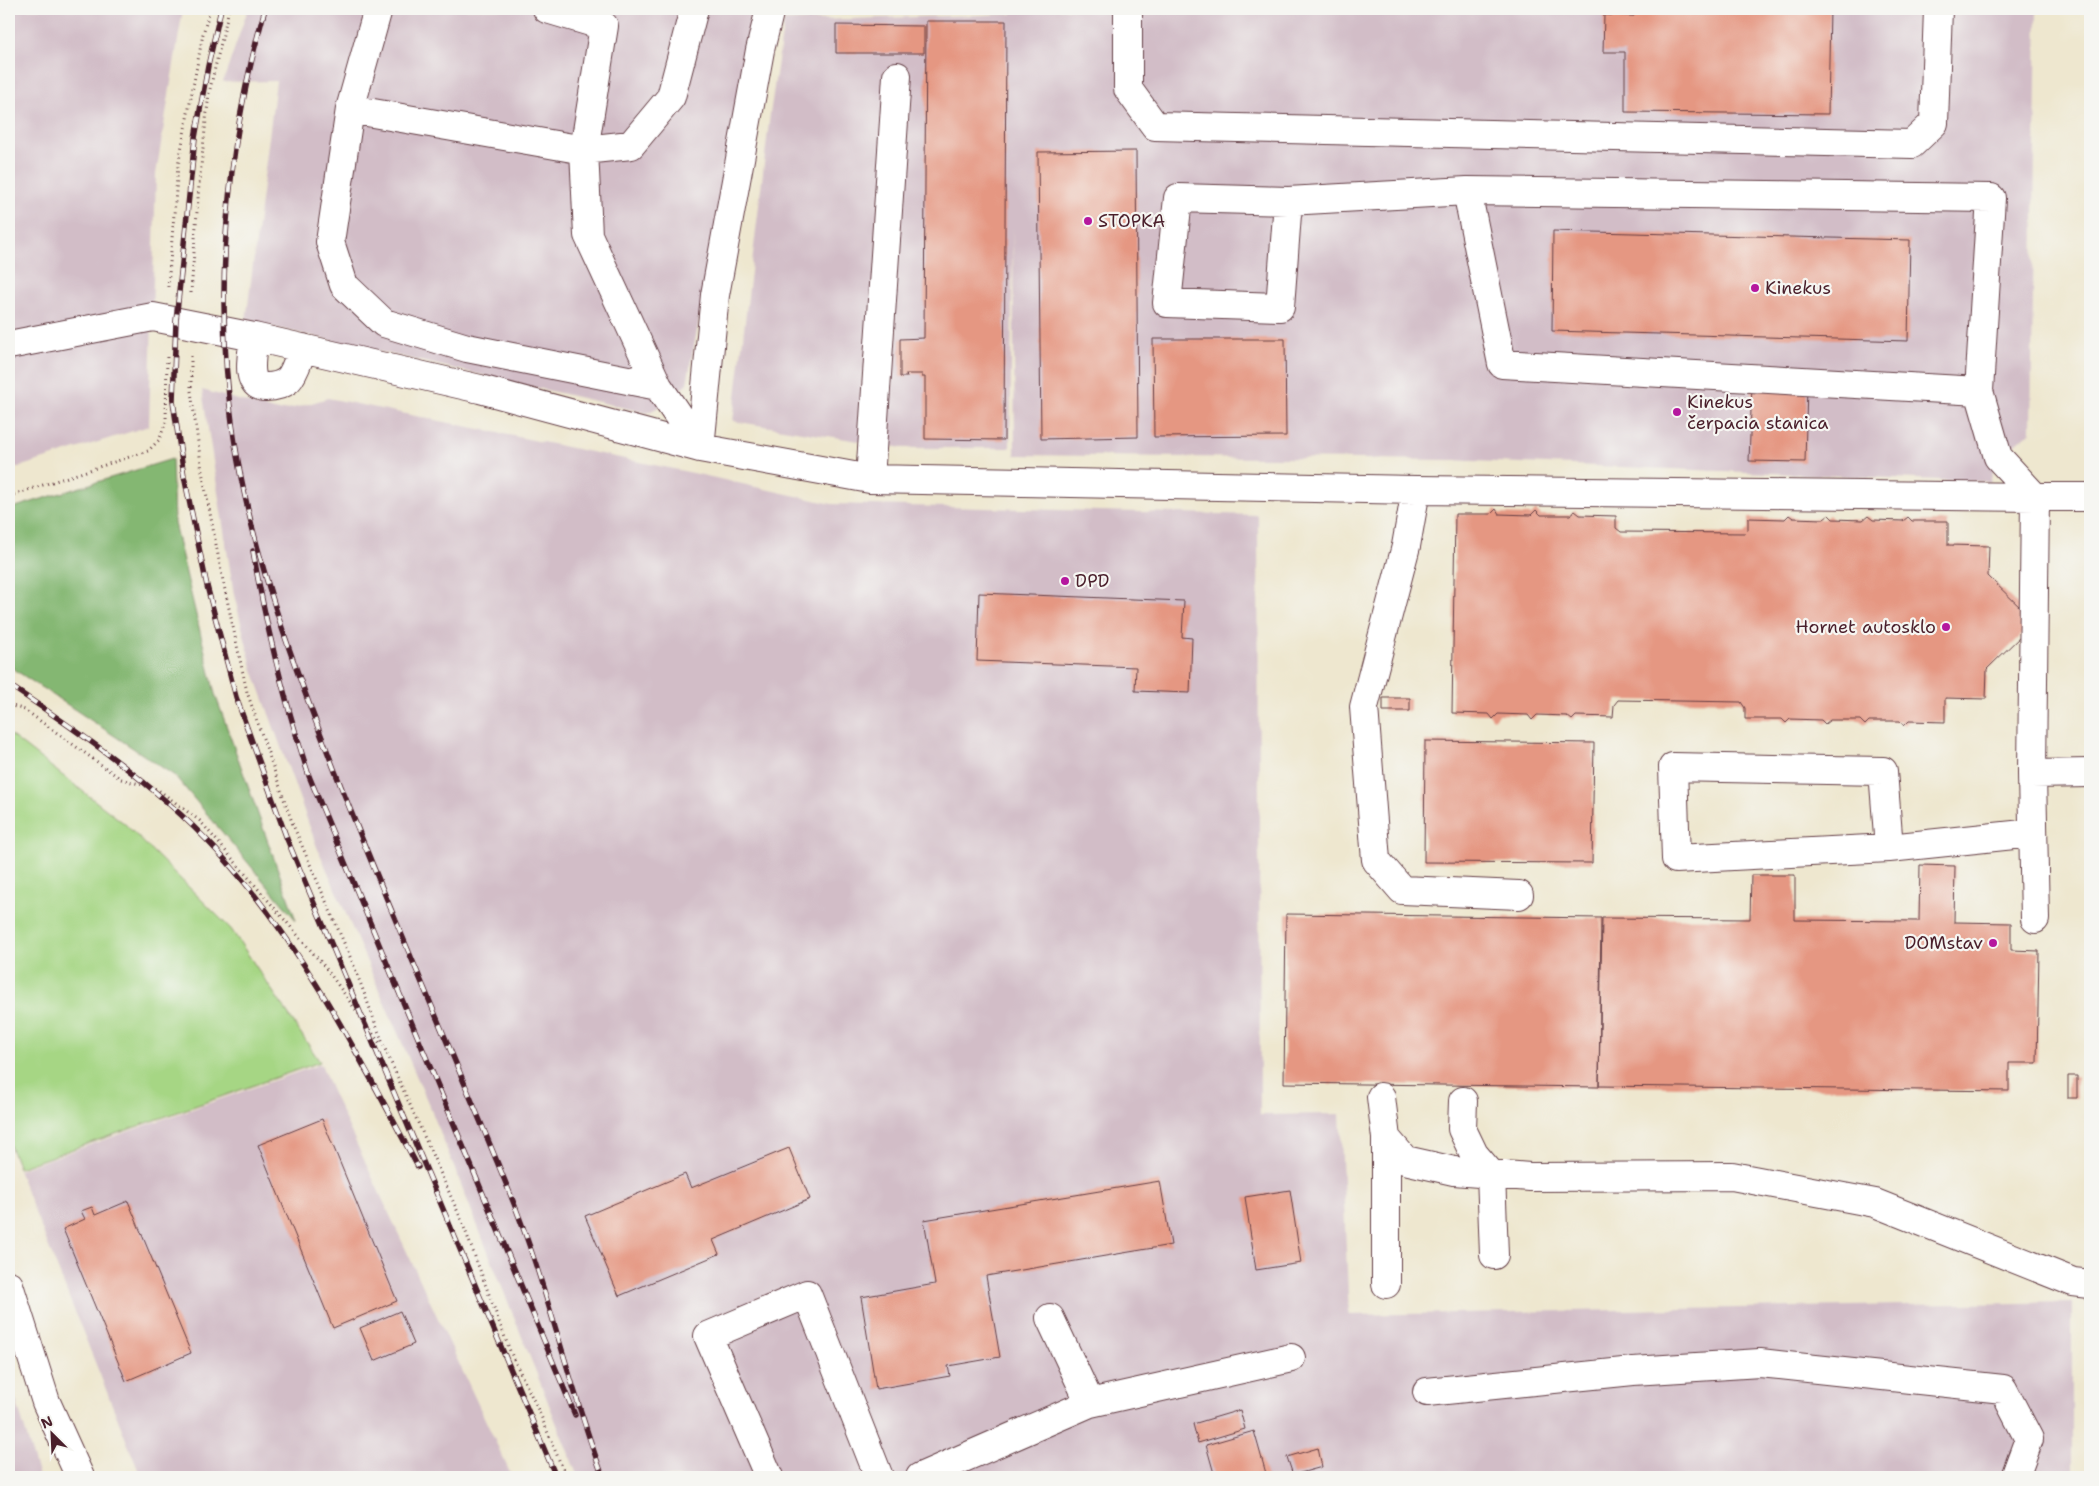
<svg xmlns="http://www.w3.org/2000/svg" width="2099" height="1486" font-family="'Shantell Sans',sans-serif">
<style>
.industrial{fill:#d2bdc7}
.green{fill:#a6d684;stroke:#787a58}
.forest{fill:#84b772;stroke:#676b4e}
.building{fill:#e59782}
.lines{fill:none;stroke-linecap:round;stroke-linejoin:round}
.minor-casing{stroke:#633d44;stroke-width:30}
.path{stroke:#633d44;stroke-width:3;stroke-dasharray:1 4;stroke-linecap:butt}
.minor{stroke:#fff;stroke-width:28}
.rail-casing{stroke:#4a1f2b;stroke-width:5.5}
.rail{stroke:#f6f6f2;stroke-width:4;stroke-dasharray:11;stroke-linecap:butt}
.poi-dot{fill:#b5179e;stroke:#f6f6f2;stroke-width:2}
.labels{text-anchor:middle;stroke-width:4.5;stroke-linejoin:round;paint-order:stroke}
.poi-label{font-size:18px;fill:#4a1f2b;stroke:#f6f6f2;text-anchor:start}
</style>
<rect width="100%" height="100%" fill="#f6f6f2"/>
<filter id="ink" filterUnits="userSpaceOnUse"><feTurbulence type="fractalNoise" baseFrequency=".02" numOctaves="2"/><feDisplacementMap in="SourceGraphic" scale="10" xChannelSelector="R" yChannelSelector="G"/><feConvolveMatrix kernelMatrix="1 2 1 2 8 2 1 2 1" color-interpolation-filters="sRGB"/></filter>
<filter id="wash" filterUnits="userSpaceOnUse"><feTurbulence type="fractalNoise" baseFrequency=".0096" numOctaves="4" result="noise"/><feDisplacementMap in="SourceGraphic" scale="20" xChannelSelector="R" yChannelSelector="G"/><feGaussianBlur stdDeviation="1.12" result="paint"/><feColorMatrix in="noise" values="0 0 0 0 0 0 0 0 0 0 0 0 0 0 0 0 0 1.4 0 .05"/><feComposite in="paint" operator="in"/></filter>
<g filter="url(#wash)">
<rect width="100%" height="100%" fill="#eee7cf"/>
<path class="industrial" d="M9 9H183L156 174 149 426 9 470Z
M248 9H756L742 96 687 383 669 402 647 413 246 321 276 81 223 82Z
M1012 9H2037L2031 432 1998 457 1990 482 1447 460 1015 455 1013 226 1010 448H903L733 421 770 114 784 21 1012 14Z
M202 390 278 411 298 407 328 398 693 473 832 504 1258 515 1260 1115 1340 1114 1349 1315 2072 1302V1477H578L432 1112 317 847 252 667 234 595Z
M321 1064 331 1089 512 1477H141L18 1170Z
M9 1376 39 1477H9Z"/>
<path class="green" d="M9 734 125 824 231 929 320 1062 19 1168 9 1143Z"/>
<path class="forest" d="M172 459 174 523 215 694 296 920 175 776 9 666V509Z"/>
<g id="blocks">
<path class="building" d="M1634 9H1830L1828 114 1625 112V52H1603L1604 15 1634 16Z
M926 21H1006L1004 440 925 439V377H922V374H906L907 377H900V339L924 338Z
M836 25 924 26V53H836Z
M1136 151 1138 437 1041 439 1038 152Z
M1553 231 1910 240 1908 341 1552 331Z
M1153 339H1285L1286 436 1154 437Z
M1752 384 1807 386 1805 462 1749 461Z
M1496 509 1499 514 1531 515 1536 510 1541 515H1570L1575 511 1580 515 1616 516V528L1621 532 1745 533 1748 530V518L1785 519 1789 515 1793 518 1824 519 1829 515 1833 519 1863 520 1868 516 1873 520 1903 521 1908 517 1912 521H1948V545L1989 546 1988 576 2026 613 2025 632 1987 669 1986 699 1945 698V722L1909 721 1904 726 1900 721H1869L1865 725 1860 720H1830L1825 724 1821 720 1790 719 1786 723 1782 719H1745V708L1741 702 1618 700 1614 705 1613 717 1576 716 1572 720 1567 716 1537 715 1532 720 1528 715 1498 714 1493 719 1489 714 1452 713 1455 514H1491Z
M979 593 1184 601 1182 637 1192 638 1190 693 1135 691 1136 667 977 661Z
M1383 698H1410V711H1383Z
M1425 741 1594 743 1592 863 1424 862Z
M1920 865 1955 866 1954 922 2011 923V950L2039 951 2037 1063H2009V1091L1599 1086 1602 918 1750 919 1751 875H1795V920L1919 921Z
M1286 914 1601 918 1599 1087 1284 1083Z
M2068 1076H2077V1098H2068Z
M322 1119 397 1301 333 1328 258 1145Z
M789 1148 810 1199 713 1240 719 1254 619 1296 585 1216 685 1174 691 1188Z
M1160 1181 1171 1245 986 1276 1000 1357 948 1366 950 1376 876 1389 861 1297 935 1284 924 1220Z
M1290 1190 1301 1263 1256 1270 1245 1197Z
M128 1201 191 1353 126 1381 63 1229 85 1219 81 1211 92 1207 95 1215Z
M400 1311 414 1344 374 1361 360 1328Z
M1240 1410 1245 1429 1198 1443 1193 1424Z
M1254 1431 1267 1477H1215L1206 1445Z
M1318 1448 1322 1467 1293 1475 1287 1457Z"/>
</g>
</g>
<g filter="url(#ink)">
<use href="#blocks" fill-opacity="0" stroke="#633d44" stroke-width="1"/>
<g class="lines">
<defs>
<path id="minor" d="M378 9 350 109 330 242 344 285 384 323 467 348 658 386
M547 9 604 26 584 150 588 235 658 386 700 448
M1128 9V89L1155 126 1912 144 1934 123 1938 9
M897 76 870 479 1416 490 2035 497 2032 774
M350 109 584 150 631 145 671 97 694 9
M1467 191 1991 198 1979 391
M1288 201 1280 307 1167 303 1178 198 1288 201 1467 191 1502 364 1979 391 1998 457 2035 497H2090
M9 345 153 317 254 337
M303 348C299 357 295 373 288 380 282 385 274 387 266 387 243 387 253 351 254 337L480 389 700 448 870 479
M700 448 715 295 760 50 770 9
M1416 490 1406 546 1364 707 1376 860 1402 890 1519 895
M1889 848 1883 771 1673 767 1676 859 1889 848 2033 833
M2035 919 2032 774 2090 773
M1381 1097 1386 1138 1405 1160 1454 1171 1530 1177 1732 1176 1875 1203 2073 1282 2090 1284
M1463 1101 1462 1129 1474 1154 1491 1174 1494 1255
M1386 1284V1138
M9 1285 46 1402 80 1477
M1427 1392 1633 1371 1760 1363 2003 1389 2029 1439 2015 1477
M1090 1403 1291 1358
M769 1477 708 1336 807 1294 879 1477
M920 1477 1090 1403 1050 1318"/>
</defs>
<use href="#minor" class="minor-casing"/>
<path class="path" d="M168 287 178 166 203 34 210 9
M191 293 199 185 209 93 229 9
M191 356V391L202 471 222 576 247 692 293 825 354 966 385 1049 461 1219 510 1351 541 1416 566 1477
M9 496 148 451 159 440 166 422 167 353
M9 705 25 710 121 779 157 789 200 821 325 967 381 1045"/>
<use href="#minor" class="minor"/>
<defs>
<path id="rail" d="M221 9 208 66 195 138 176 321 173 401 184 476 207 586 236 697 287 839 556 1477
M265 9C226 145 213 297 234 437 250 544 287 648 326 748 383 897 449 1043 509 1191 547 1284 568 1383 603 1477
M253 551C266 628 285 702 309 776L575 1415
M9 685C87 737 166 792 228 863 307 953 362 1062 418 1167"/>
</defs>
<use href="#rail" class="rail-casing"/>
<use href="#rail" class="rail"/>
</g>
</g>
<g class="poi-dot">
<circle cx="1088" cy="221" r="5"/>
<circle cx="1755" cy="288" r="5"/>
<circle cx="1677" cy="412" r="5"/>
<circle cx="1065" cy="581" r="5"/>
<circle cx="1946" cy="627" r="5"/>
<circle cx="1993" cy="943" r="5"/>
</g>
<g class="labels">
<g class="poi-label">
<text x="1098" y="227">STOPKA</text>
<text x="1765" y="294">Kinekus</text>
<text x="1687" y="408">Kinekus<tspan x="1687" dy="21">čerpacia stanica</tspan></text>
<text x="1075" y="587">DPD</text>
<text x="1936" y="633" text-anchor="end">Hornet autosklo</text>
<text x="1983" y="949" text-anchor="end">DOMstav</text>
</g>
</g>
<rect width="2099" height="1486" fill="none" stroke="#f6f6f2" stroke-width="30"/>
<g transform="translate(52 1434) rotate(336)" stroke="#f6f6f2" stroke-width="4" paint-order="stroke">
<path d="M0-4L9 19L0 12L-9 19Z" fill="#4a1f2b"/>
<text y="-8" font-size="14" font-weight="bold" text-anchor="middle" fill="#4a1f2b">N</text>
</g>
</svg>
